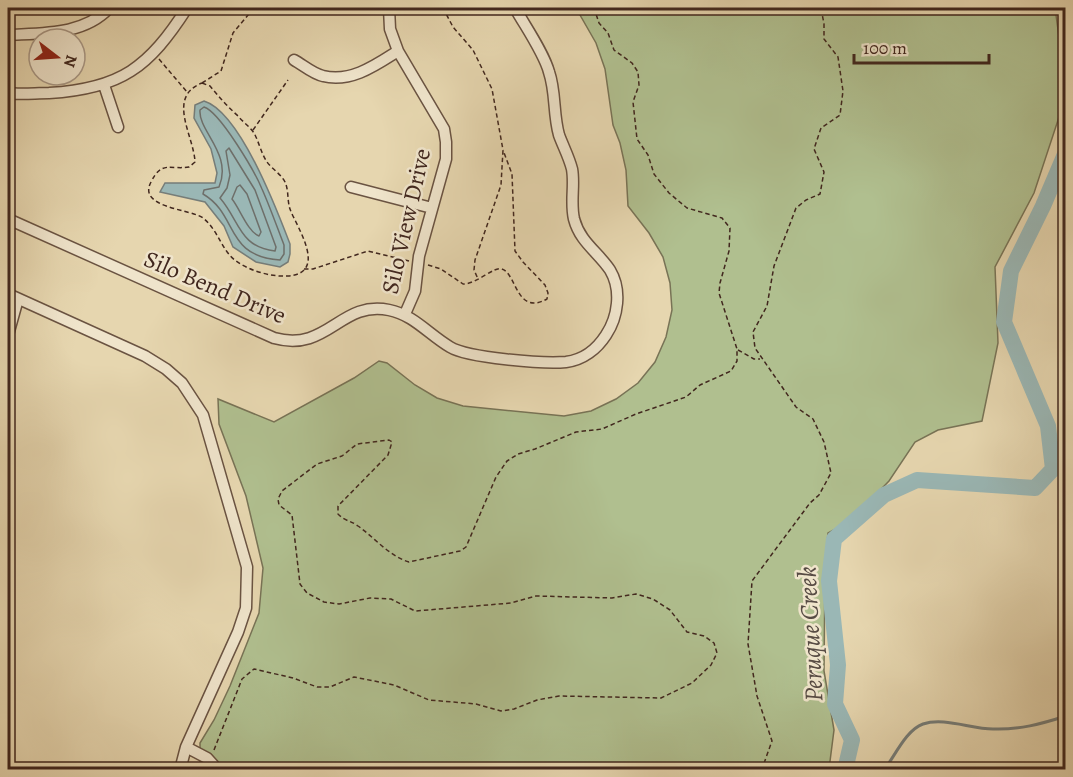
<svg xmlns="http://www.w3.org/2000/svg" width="1073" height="777" font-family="Alegreya,serif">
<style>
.green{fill:#b0bf8f;stroke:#787356;stroke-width:1.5}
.water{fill:#9ab7b5;stroke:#767d79;stroke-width:1.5}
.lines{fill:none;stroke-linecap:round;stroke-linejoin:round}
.shore{stroke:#6e6f6a;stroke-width:1.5}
.stream{stroke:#767d79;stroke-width:3}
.river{stroke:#9ab7b5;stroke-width:16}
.minor-casing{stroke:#6a5342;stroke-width:13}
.path{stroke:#41271e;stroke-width:1.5;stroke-dasharray:4.5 3;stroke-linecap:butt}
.minor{stroke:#efe4cb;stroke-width:10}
.labels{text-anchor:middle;stroke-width:5;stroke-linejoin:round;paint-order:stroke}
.street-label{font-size:24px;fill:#41271e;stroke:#efe4cb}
.water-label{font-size:26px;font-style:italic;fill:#574b44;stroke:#efe4cb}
</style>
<rect width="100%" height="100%" fill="#e6d6af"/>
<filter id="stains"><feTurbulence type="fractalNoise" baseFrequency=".00333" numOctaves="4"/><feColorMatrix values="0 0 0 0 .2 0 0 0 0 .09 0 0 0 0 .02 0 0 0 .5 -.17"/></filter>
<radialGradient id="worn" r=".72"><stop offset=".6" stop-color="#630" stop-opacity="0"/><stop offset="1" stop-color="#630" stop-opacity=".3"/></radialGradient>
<path class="green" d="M576 8H1055L1065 80V99L1034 193 995 267 998 343 982 421 938 430 915 442 889 481 849 522 828 533 825 569 824 671 834 730 829 769 200 770V743L214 720 230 686 259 613 263 568 246 496 219 424 218 399 274 422 354 378 379 361 387 363 415 385 437 398 463 406 564 416 591 411 616 399 638 383 655 362 666 337 672 310 670 283 663 257 649 233 628 206 626 170 620 143 613 125 605 69 596 43Z"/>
<path class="water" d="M204 101C240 112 277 210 290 244V254L288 262 280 267 256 262 233 247 224 226 205 202 160 192 165 183H215L217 173 211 149 194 118 195 105Z"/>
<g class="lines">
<path class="shore" d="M204 107C220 112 255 172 262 189 270 207 277 227 284 245V254L280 260C224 256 239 215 203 194L204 190 219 187C233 154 198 131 200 110Z
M229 148 255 190 276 247 275 251C239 247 240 221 220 198L227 188 230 175 226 151Z
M240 185 247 194 261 232 259 236C248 232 240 209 232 199L237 187Z"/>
<path class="stream" d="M884 770C895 756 906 730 923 724 944 717 971 729 993 729 1019 730 1041 724 1066 716"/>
<path class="river" d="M1065 8 1066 9
M845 770 852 740 835 704 838 665 829 581 834 539 884 495 917 480 1035 488 1053 469 1048 426 1004 322 1011 271 1043 206 1066 152"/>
<defs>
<path id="minor" d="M389 8 390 29 398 51 444 129 446 142V159L419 256 415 291 405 314
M8 35C43 33 84 35 109 8
M294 60C303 65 313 74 323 76 351 83 376 65 398 51
M104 85 118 127
M8 93C21 95 35 93 49 93 121 89 149 67 187 8
M351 187 432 208
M8 219 274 338C328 353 340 300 389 310 414 315 428 334 450 347 468 358 544 364 566 362 583 360 597 349 606 335 618 317 622 290 610 270 598 252 580 242 574 219 570 202 575 185 572 169 569 157 563 146 559 135 553 114 556 92 549 72 544 53 525 26 515 8
M8 294 145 356 166 369 182 383 203 415 247 567 246 608 238 632 186 747 180 770
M8 335 18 299
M186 747 207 758 218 770"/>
</defs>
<use href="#minor" class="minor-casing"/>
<path class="path" d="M443 8 453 27 473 50 492 89 503 150 501 185 475 260 474 270 478 279
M159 59 187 92
M202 83 210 86C219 97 228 107 238 116 243 122 250 127 254 133 259 142 261 153 267 162 272 169 281 174 285 182 289 191 287 200 290 209 296 226 329 273 288 276 271 277 250 271 236 261 221 250 219 231 203 218 191 209 137 208 151 182 162 160 170 170 189 167L195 162C194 136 166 97 202 83Z
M202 83 221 71 233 33 254 8
M253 130 288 80
M428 265 441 269 463 284C477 284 494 266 502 269 517 274 516 316 547 299L548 293 545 285 523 262 515 251 512 174 503 150
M304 269H313L368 251 409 261
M738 350 754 359H760
M214 750 242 679 254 669 293 678 317 687H330L354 677 394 685 429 700 476 704 501 711 514 709 537 700 559 696 661 698 692 683 711 665 717 653 714 643 704 636 687 632 670 610 653 599 636 594 612 598 536 596 511 603 415 611 391 599 370 598 339 604 324 602 307 593 300 584 292 515 279 505 278 499 282 491 317 464 342 456 357 444 389 440 392 442 388 455 338 506V514C346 522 350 520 358 526 375 538 389 556 409 562L460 551 466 547 496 477 507 461 518 454 535 449 576 432 602 429 636 414 686 397 700 385 731 371 737 361V349L719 293 720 283 729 251 730 228 722 218 687 208 669 193 654 174 648 155 637 139 633 102 639 85 638 72 632 63 614 50 608 33 599 23 594 8
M765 770 763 766 772 741 757 696 748 644 752 581 810 503 819 495 831 473 824 442 813 419 796 407 755 348 753 332 767 306 774 266 796 208 806 200 820 194 824 172 814 149 821 128 840 115 843 91 838 57 824 39V24L821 8"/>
<use href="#minor" class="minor"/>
</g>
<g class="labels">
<g class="street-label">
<text transform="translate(406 221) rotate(-77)" y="8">Silo View Drive</text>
<text transform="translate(215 287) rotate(23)" y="8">Silo Bend Drive</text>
</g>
<g class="water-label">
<text transform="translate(810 634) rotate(-93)" y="9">Peruque Creek</text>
</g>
</g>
<rect width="1073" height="777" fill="none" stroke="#e6d6af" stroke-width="30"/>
<rect x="9" y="9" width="1055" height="759" fill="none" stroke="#41271e" stroke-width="3"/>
<rect x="15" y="15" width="1043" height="747" fill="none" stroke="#41271e" stroke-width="1.5"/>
<g transform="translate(57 57) rotate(107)"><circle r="28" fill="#efe4cb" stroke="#a99886" stroke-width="1.5"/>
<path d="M0-4.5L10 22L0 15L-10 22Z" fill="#8f2418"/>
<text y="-9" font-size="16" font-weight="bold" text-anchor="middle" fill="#41271e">N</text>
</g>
<path d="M854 54v9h135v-9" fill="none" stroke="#41271e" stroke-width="3"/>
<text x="863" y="54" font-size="18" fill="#41271e" stroke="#efe4cb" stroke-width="4.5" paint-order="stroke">100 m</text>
<rect width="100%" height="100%" filter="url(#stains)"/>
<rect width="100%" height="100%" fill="url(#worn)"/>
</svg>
